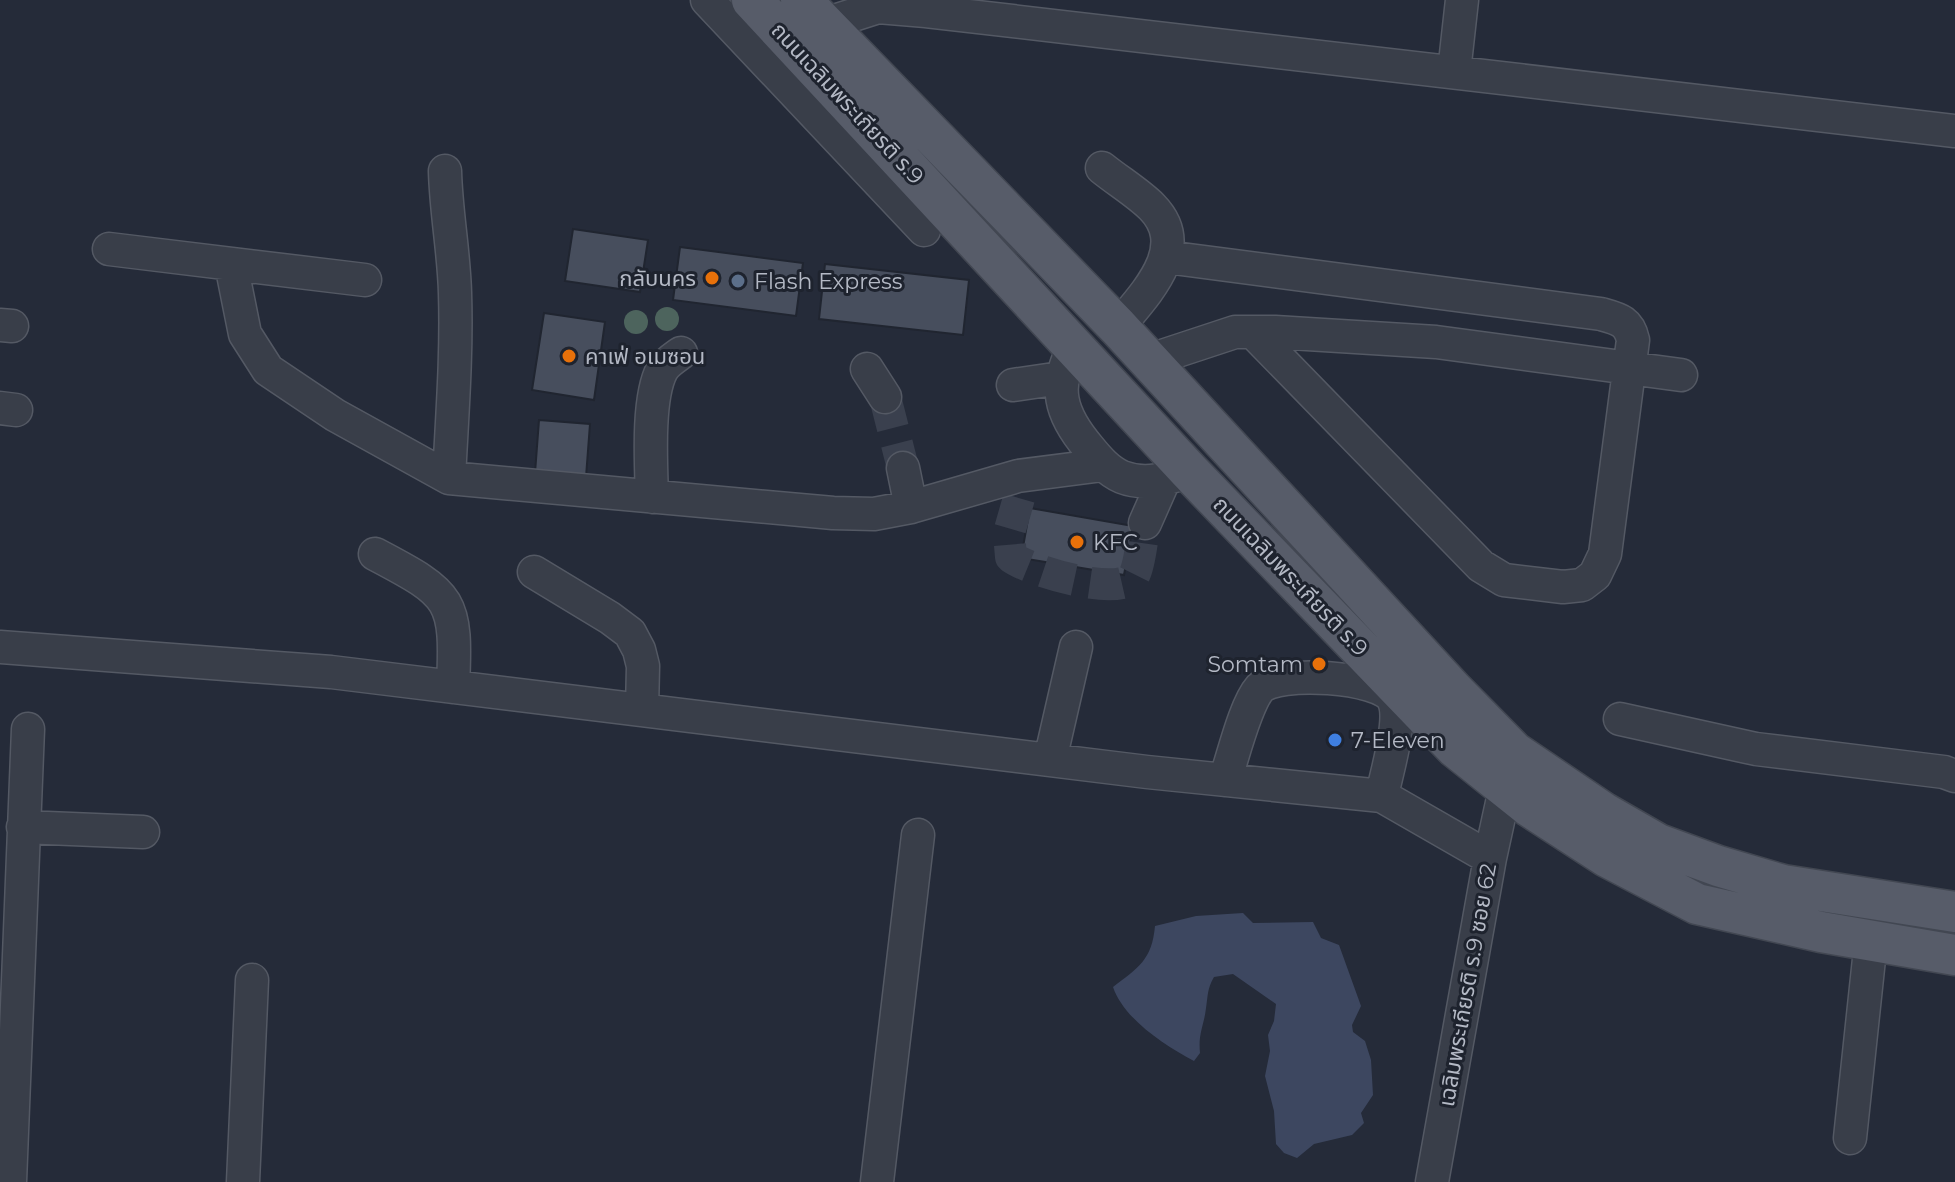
<svg xmlns="http://www.w3.org/2000/svg" width="1955" height="1182" font-family="Montserrat,'Noto Sans Thai',sans-serif">
<style>
.water{fill:#3d4760}
.building{fill:#474e5d;stroke:#202530;stroke-width:2}
.lines{fill:none;stroke-linecap:round;stroke-linejoin:round}
.minor-tunnel{stroke:#3a404e;stroke-width:32;stroke-dasharray:32 16;stroke-linecap:butt}
.minor-casing{stroke:#545964;stroke-width:35}
.major-casing{stroke:#424752;stroke-width:43}
.minor{stroke:#393e49;stroke-width:32}
.major{stroke:#575c69;stroke-width:40}
.tree{fill:#4d645d}
.food-dot{fill:#e8710a;stroke:#1e232e;stroke-width:3}
.service-dot{fill:#5c6f8a;stroke:#1e232e;stroke-width:3}
.shop-dot{fill:#3f7fe0;stroke:#1e232e;stroke-width:3}
.labels{text-anchor:middle;stroke-width:6;stroke-linejoin:round;paint-order:stroke}
.street-label{font-size:22px;fill:#b4b9c5;stroke:#1e232e}
.poi-label{font-size:22px;fill:#b4b9c5;stroke:#1e232e;text-anchor:start}
</style>
<rect width="100%" height="100%" fill="#252b39"/>
<path class="water" d="M1243 913 1253 923 1313 922 1321 938 1339 945 1361 1006 1352 1025 1353 1032 1365 1041 1371 1060 1373 1095 1361 1113 1364 1123 1352 1135 1314 1144 1297 1158 1284 1153 1276 1144 1274 1111 1265 1076 1270 1051 1268 1035 1274 1021 1276 1004 1233 974 1214 977C1207 989 1208 996 1206 1008 1204 1026 1198 1033 1200 1053L1194 1061C1164 1045 1124 1019 1113 987 1138 968 1152 960 1155 926L1196 916Z"/>
<path class="building" d="M573 229 648 240 640 292 565 281Z
M680 247 803 263 796 316 673 300Z
M825 264 969 280 963 335 819 319Z
M544 313 605 322 594 400 532 390Z
M539 420 590 424 586 477 535 473Z
M1030 508 1133 526 1124 575 1021 558Z"/>
<g class="lines">
<path class="minor-tunnel" d="M885 397 903 468
M1019 498 1009 533 1011 557C1030 571 1115 596 1132 578 1140 570 1142 535 1145 523"/>
<defs>
<path id="minor" d="M707 0 924 230
M825 24 878 7 926 11 1955 131
M1454 72 1462 0
M1102 168C1118 181 1138 193 1152 207 1192 248 1145 294 1118 327
M445 171C446 212 454 252 455 293 457 355 452 417 449 478
M109 249 365 280
M1166 257 1601 314C1619 319 1629 321 1633 340L1605 554 1595 575 1582 585 1563 587 1504 580 1481 566 1253 332
M231 264 245 334 268 370 335 415 449 478 833 513 874 514 911 507 1018 476 1103 465
M0 325 12 326
M1075 346C1052 386 1060 414 1089 448 1098 459 1108 471 1122 477 1145 486 1168 479 1189 471
M1147 361 1235 332H1275L1436 342 1681 375
M867 369 885 397
M1013 385 1061 378
M0 408 16 410
M903 468 911 507
M652 497C651 464 647 398 662 370 666 363 674 358 681 353
M1145 523 1164 480
M375 554C453 595 457 599 453 687
M534 572 610 618 630 633 639 650 643 666 642 710
M0 647 331 672 1147 772 1382 796 1490 858
M1620 719 1756 749 1944 772 1955 776
M1050 760 1076 647
M1225 780C1233 757 1245 705 1260 688 1277 670 1381 676 1393 699 1404 719 1386 773 1382 796
M23 827 143 832
M1850 1138 1871 940
M10 1182 28 729
M243 1182 252 980
M877 1182 918 835
M1432 1182 1490 858 1505 789"/>
<path id="major" d="M752 0 1189 471 1456 748 1530 807 1607 857 1697 904 1821 932 1955 955
M801 0 1118 327 1453 690 1514 752 1604 813 1658 844 1718 866 1783 885 1955 912"/>
</defs>
<use href="#minor" class="minor-casing"/>
<use href="#major" class="major-casing"/>
<use href="#minor" class="minor"/>
<use href="#major" class="major"/>
</g>
<g class="tree">
<circle cx="667" cy="319" r="12"/>
<circle cx="636" cy="322" r="12"/>
</g>
<g class="food-dot">
<circle cx="712" cy="278" r="8"/>
<circle cx="569" cy="356" r="8"/>
<circle cx="1077" cy="542" r="8"/>
<circle cx="1319" cy="664" r="8"/>
</g>
<circle class="service-dot" cx="738" cy="281" r="8"/>
<circle class="shop-dot" cx="1335" cy="740" r="8"/>
<g class="labels">
<g class="street-label">
<text transform="translate(848 103) rotate(47)" y="8">ถนนเฉลิมพระเกียรติ ร.9</text>
<text transform="translate(1291 576) rotate(46)" y="8">ถนนเฉลิมพระเกียรติ ร.9</text>
<text transform="translate(1467 985) rotate(-80)" y="8">เฉลิมพระเกียรติ ร.9 ซอย 62</text>
</g>
<g class="poi-label">
<text x="696" y="286" text-anchor="end">กลับนคร</text>
<text x="754" y="289">Flash Express</text>
<text x="585" y="364">คาเฟ่ อเมซอน</text>
<text x="1093" y="550">KFC</text>
<text x="1303" y="672" text-anchor="end">Somtam</text>
<text x="1351" y="748">7-Eleven</text>
</g>
</g>
</svg>
